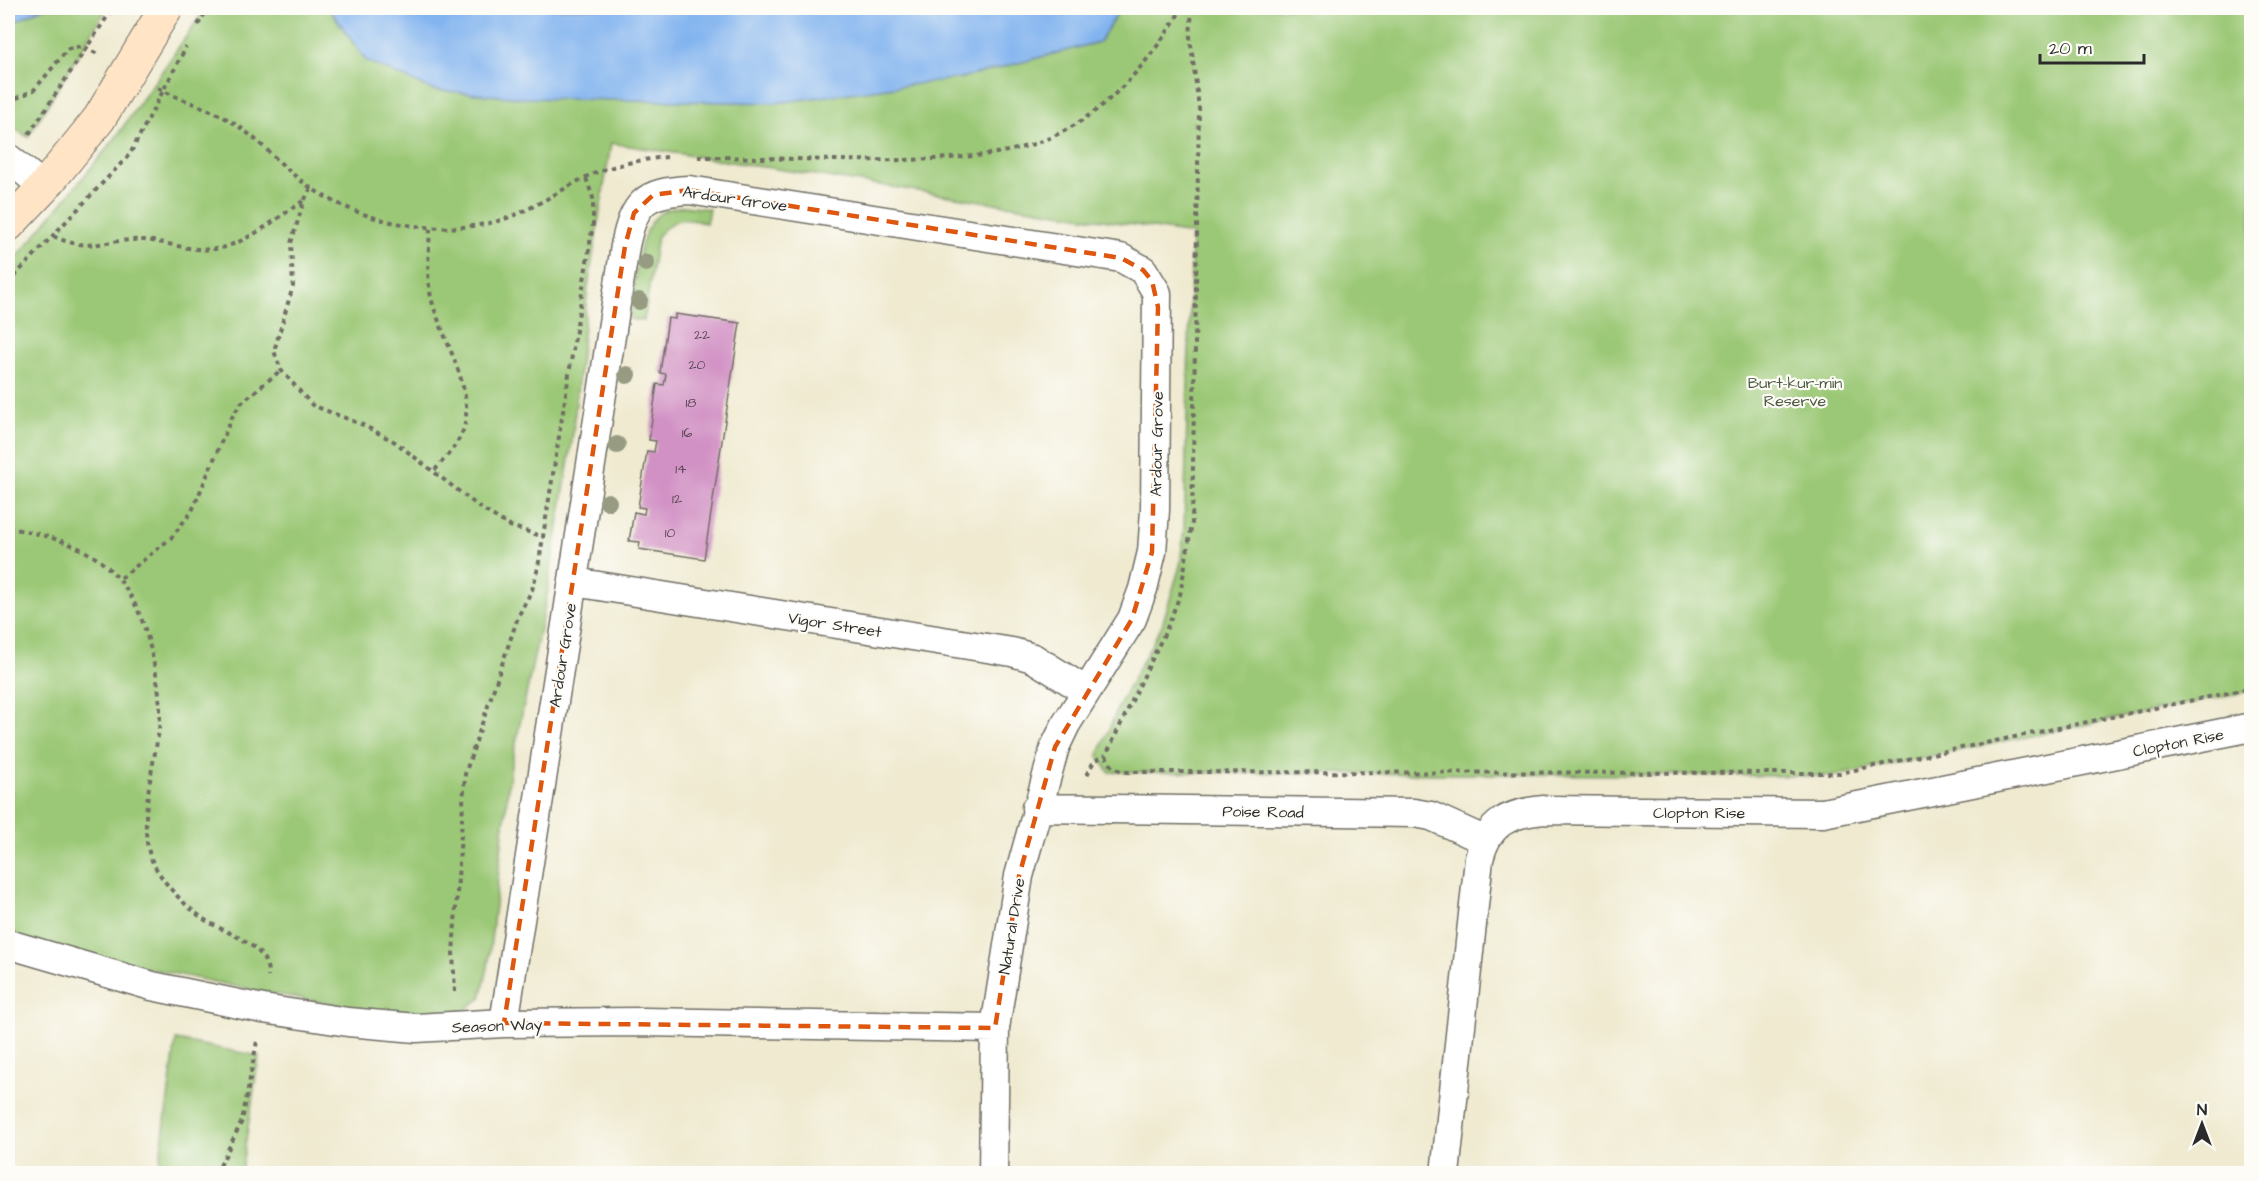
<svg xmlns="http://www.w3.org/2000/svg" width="2259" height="1181" font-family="'Architects Daughter',sans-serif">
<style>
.green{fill:#9bc876;stroke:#637a50;stroke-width:1.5}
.water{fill:#82b4ef;stroke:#56708d;stroke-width:1.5}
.building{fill:#d191c4}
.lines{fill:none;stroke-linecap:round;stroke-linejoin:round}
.street-casing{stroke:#706e65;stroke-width:31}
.secondary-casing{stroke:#706e65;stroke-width:35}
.path{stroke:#706e65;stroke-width:4;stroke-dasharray:4.5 4.5;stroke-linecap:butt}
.street{stroke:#fff;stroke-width:28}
.secondary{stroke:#ffe4c6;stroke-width:33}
.tree{fill:#969b82}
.marked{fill:none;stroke:#df570e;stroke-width:4.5;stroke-dasharray:12 8;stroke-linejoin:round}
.labels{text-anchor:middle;stroke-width:4.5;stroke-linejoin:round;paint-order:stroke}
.number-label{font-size:14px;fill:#544451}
.street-label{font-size:16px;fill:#2b2b2b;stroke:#fdfcf7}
.park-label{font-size:16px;fill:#4d5a42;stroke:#fdfcf7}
</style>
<rect width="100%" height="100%" fill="#fdfcf7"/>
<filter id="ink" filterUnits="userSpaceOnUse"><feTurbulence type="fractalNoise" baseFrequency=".0167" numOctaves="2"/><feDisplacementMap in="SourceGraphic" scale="12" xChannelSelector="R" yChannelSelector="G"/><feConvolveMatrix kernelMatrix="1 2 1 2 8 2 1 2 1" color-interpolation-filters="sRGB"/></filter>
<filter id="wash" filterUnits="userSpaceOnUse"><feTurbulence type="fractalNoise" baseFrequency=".008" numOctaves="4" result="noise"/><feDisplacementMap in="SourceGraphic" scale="24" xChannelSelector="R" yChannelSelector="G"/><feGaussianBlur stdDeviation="1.35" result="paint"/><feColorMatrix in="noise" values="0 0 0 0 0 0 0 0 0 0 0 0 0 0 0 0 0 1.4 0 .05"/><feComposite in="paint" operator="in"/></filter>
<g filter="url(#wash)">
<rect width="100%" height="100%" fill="#efead0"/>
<path class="green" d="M8 8H107L28 137 8 125Z
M206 8H2251V691L1834 776 1109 772 1098 756 1119 705 1162 625 1180 566 1184 530 1192 234 611 143 588 286 572 441 546 600 510 771 488 967 481 998 462 1012 398 1015 263 992 75 953 8 935V268L114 140Z
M683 206 709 209 706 223C680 217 676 217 657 236L644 321 630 319C634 292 636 234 657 216 664 209 673 208 683 206Z
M176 1040 259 1056 241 1173H158Z"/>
<path class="water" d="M8 8H43L8 25Z
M329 8H328H1121L1099 42 961 78 776 103 521 98 433 90 366 61Z"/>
<g id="blocks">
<path class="building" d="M675 314 740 323 704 559 639 549 640 542 629 541 634 512 644 514 645 508 638 507 647 451 654 452 656 441 649 440 657 384 664 385 666 374 660 373 668 318 675 319Z"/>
</g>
</g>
<g filter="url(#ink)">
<use href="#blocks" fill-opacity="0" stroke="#706e65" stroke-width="1.5"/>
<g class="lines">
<defs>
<path id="street" d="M8 158 44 187
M574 582 1012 652 1033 658 1086 691
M1036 808 1414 813 1431 816 1484 840
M8 944 152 986 263 1009 348 1022 416 1028 504 1023 644 1022 995 1028
M504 1023 625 246C634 203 644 192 689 190L1121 258 1143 270 1157 293 1155 510 1152 552 1143 589 1132 619 1066 724 1055 747 1019 876 995 1028 993 1174
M1445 1174 1479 859C1488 823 1508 813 1544 810L1823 813 2252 727"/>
<path id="secondary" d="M8 225 44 187 99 119 166 8"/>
</defs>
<use href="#street" class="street-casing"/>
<use href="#secondary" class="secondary-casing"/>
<path class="path" d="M1192 8 1190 37 1199 108 1192 523 1180 595 1167 628 1106 755C1110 767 1115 769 1127 772L1840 773 2252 688
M198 25 208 8
M158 88C182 101 208 107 232 122 256 137 273 157 294 175 347 220 427 238 494 222 526 214 555 193 584 178 611 165 638 160 667 157
M8 102 34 90 68 49 83 46 99 55
M29 134 113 8
M698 157C776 157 853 163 931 159 967 157 1004 155 1039 142 1101 120 1150 63 1182 8
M311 188 304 201 291 243 293 286 274 351 281 370 312 405 363 425 395 442 482 509 510 526 544 537
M430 229C429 251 426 275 431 297 440 336 479 394 462 433 456 447 444 459 435 470
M53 236C90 254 108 238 143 240 171 242 200 256 228 246 255 237 280 216 303 201
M8 283 130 154 186 47
M8 528C92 542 133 569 152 655 158 682 163 709 158 736 152 772 137 829 153 863 165 885 181 902 201 917 223 934 270 942 268 977
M121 578 171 538 192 511 231 419 241 403 281 370
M1087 775 1094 761 1106 755
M455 992 453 953 465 774 518 617 532 590 538 568 593 224V198L586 178
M216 1174 242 1121 257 1041"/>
<use href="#street" class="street"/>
<use href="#secondary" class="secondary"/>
</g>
<g class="tree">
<circle cx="646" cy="263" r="9"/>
<circle cx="639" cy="301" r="9"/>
<circle cx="627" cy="375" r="9"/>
<circle cx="617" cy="445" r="9"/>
<circle cx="608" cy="502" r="9"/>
</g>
</g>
<path class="marked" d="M689 190 1121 258 1143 270 1152 281 1158 307 1152 552 1132 619 1055 747 1019 876 995 1028 504 1023 625 246 634 213 653 195Z"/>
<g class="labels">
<g class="number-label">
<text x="702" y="339">22</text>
<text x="697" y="369">20</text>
<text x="691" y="407">18</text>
<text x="687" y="437">16</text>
<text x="681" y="473">14</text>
<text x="677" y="503">12</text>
<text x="670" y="537">10</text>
</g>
<g class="street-label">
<text transform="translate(735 198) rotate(8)" y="6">Ardour Grove</text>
<text transform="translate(1156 444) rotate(-89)" y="6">Ardour Grove</text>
<text transform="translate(835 624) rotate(9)" y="6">Vigor Street</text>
<text transform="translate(562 655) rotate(-81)" y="6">Ardour Grove</text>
<text transform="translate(2178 742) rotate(-11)" y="6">Clopton Rise</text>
<text transform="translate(1263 811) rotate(1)" y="6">Poise Road</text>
<text x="1699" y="818">Clopton Rise</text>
<text transform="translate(1011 926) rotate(-81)" y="6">Natural Drive</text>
<text transform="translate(497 1025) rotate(-2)" y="6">Season Way</text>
</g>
<g class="park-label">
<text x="1795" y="388">Burt-kur-min<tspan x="1795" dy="18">Reserve</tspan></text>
</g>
</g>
<rect width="2259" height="1181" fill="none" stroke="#fdfcf7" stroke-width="30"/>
<g transform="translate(2202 1124)" stroke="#fdfcf7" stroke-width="4.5" paint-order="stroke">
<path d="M0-4.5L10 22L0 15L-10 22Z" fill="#2b2b2b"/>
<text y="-9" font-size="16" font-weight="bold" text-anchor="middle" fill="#2b2b2b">N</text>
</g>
<path d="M2040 54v9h104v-9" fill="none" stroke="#2b2b2b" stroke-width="3"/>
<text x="2049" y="54" font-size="18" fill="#2b2b2b" stroke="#fdfcf7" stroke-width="4.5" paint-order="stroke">20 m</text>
</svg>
